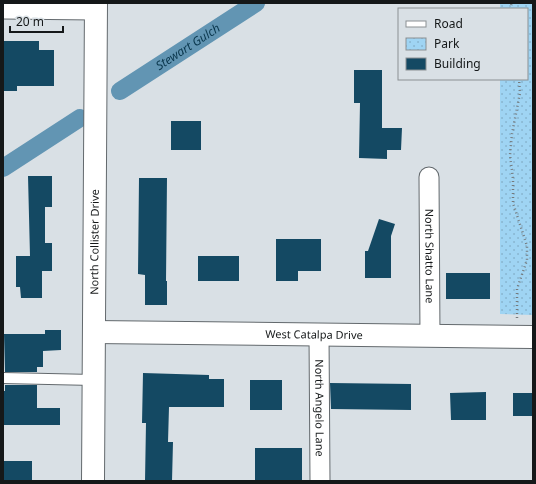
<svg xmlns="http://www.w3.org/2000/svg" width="536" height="484" font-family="'Noto Sans',sans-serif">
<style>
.park{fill:url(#park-dots)}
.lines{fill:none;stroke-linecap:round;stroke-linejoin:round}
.canal{stroke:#6295b3;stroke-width:18}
.building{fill:#144963}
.service-casing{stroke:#63696d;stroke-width:12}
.minor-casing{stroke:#63696d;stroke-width:21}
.tertiary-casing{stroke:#63696d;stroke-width:24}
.path{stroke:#757a7d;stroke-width:2.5;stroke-dasharray:1 3;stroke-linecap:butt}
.service{stroke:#fff;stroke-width:10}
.minor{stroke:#fff;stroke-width:19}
.tertiary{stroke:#fff;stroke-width:22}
.labels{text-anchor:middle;stroke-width:4;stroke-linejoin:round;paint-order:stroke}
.street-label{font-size:11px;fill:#151819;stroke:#d9e0e5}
.water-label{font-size:12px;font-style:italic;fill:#0a374d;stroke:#d9e0e5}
</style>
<defs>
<pattern id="park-dots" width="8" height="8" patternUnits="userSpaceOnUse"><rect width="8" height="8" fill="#9fd4f3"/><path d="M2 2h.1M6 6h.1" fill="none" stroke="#88b5d0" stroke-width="1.8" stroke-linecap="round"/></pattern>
</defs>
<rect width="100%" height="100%" fill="#d9e0e5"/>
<path class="park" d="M500 3H533V315L500 314V79H527V9H500Z"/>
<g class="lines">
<g class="canal">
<path id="s1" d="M120 91 256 3"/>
<path d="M3 168 80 118"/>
</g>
</g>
<path class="building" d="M3 41H39V50H54V86H17V91H3Z
M354 70H382V128H402L401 150H387V159L359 158 360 103H354Z
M171 121H201V150H171Z
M28 176H52V207H45V243H52V271H42V298H21L20 287H16V256H30Z
M139 178H167L166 281H167V305H145V275L138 274Z
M379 219 395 224 391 236V278H365V251H368Z
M276 239H321V271H298V281H276Z
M198 256H239V281H198Z
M446 273H490V299H446Z
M45 330H61V350L43 351V367H37V372H5L4 334H45Z
M143 373 209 375V379H224V407H169L168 442H173L172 481H145L146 423H142Z
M250 380H282V410H250Z
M330 383 411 384V410L331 409Z
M5 385H37V408H60V425H3V391H5Z
M486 392V420H451L450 393Z
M513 393H533V416H513Z
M255 448H302V480H255Z
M3 461H32V481H3Z"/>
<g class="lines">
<defs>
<path id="service" d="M3 378 94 380"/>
<g id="minor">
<path d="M3 9 95 10"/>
<path id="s2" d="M429 177 430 336"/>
<path id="s3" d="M319 334 320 481"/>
</g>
<g id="tertiary">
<path id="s4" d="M94 332 533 337"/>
<path id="s5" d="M93 481 96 3"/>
</g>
</defs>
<use href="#service" class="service-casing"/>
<use href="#minor" class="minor-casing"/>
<use href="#tertiary" class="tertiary-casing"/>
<path class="path" d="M510 9 512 3
M517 318V289L527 260V246L513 203V179L510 155 512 134 520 93 519 79"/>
<use href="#service" class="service"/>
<use href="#minor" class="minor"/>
<use href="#tertiary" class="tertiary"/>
</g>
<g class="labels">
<g class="street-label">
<text dy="4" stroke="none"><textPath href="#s5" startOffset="239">North Collister Drive</textPath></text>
<text dy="4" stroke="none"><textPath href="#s2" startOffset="79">North Shatto Lane</textPath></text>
<text dy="4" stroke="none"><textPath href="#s4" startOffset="220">West Catalpa Drive</textPath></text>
<text dy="4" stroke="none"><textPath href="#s3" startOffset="74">North Angelo Lane</textPath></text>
</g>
<g class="water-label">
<text dy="4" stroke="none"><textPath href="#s1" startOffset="81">Stewart Gulch</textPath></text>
</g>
</g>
<rect width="536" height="484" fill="none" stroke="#151819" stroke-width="8"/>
<rect x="398" y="8" width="130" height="72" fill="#d9e0e5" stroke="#8b9093"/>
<rect x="406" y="21" width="20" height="6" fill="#ffffff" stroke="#8b9093"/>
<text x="434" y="28" font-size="12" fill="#151819">Road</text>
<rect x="406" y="38" width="20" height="12" fill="url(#park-dots)" stroke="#8b9093"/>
<text x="434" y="48" font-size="12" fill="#151819">Park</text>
<rect x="406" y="58" width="20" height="12" fill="#144963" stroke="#8b9093"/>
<text x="434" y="68" font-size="12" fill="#151819">Building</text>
<path d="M10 26v6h53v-6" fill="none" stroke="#151819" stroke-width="2"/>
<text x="16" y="26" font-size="12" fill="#151819" stroke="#d9e0e5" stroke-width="3" paint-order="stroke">20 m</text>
</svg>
